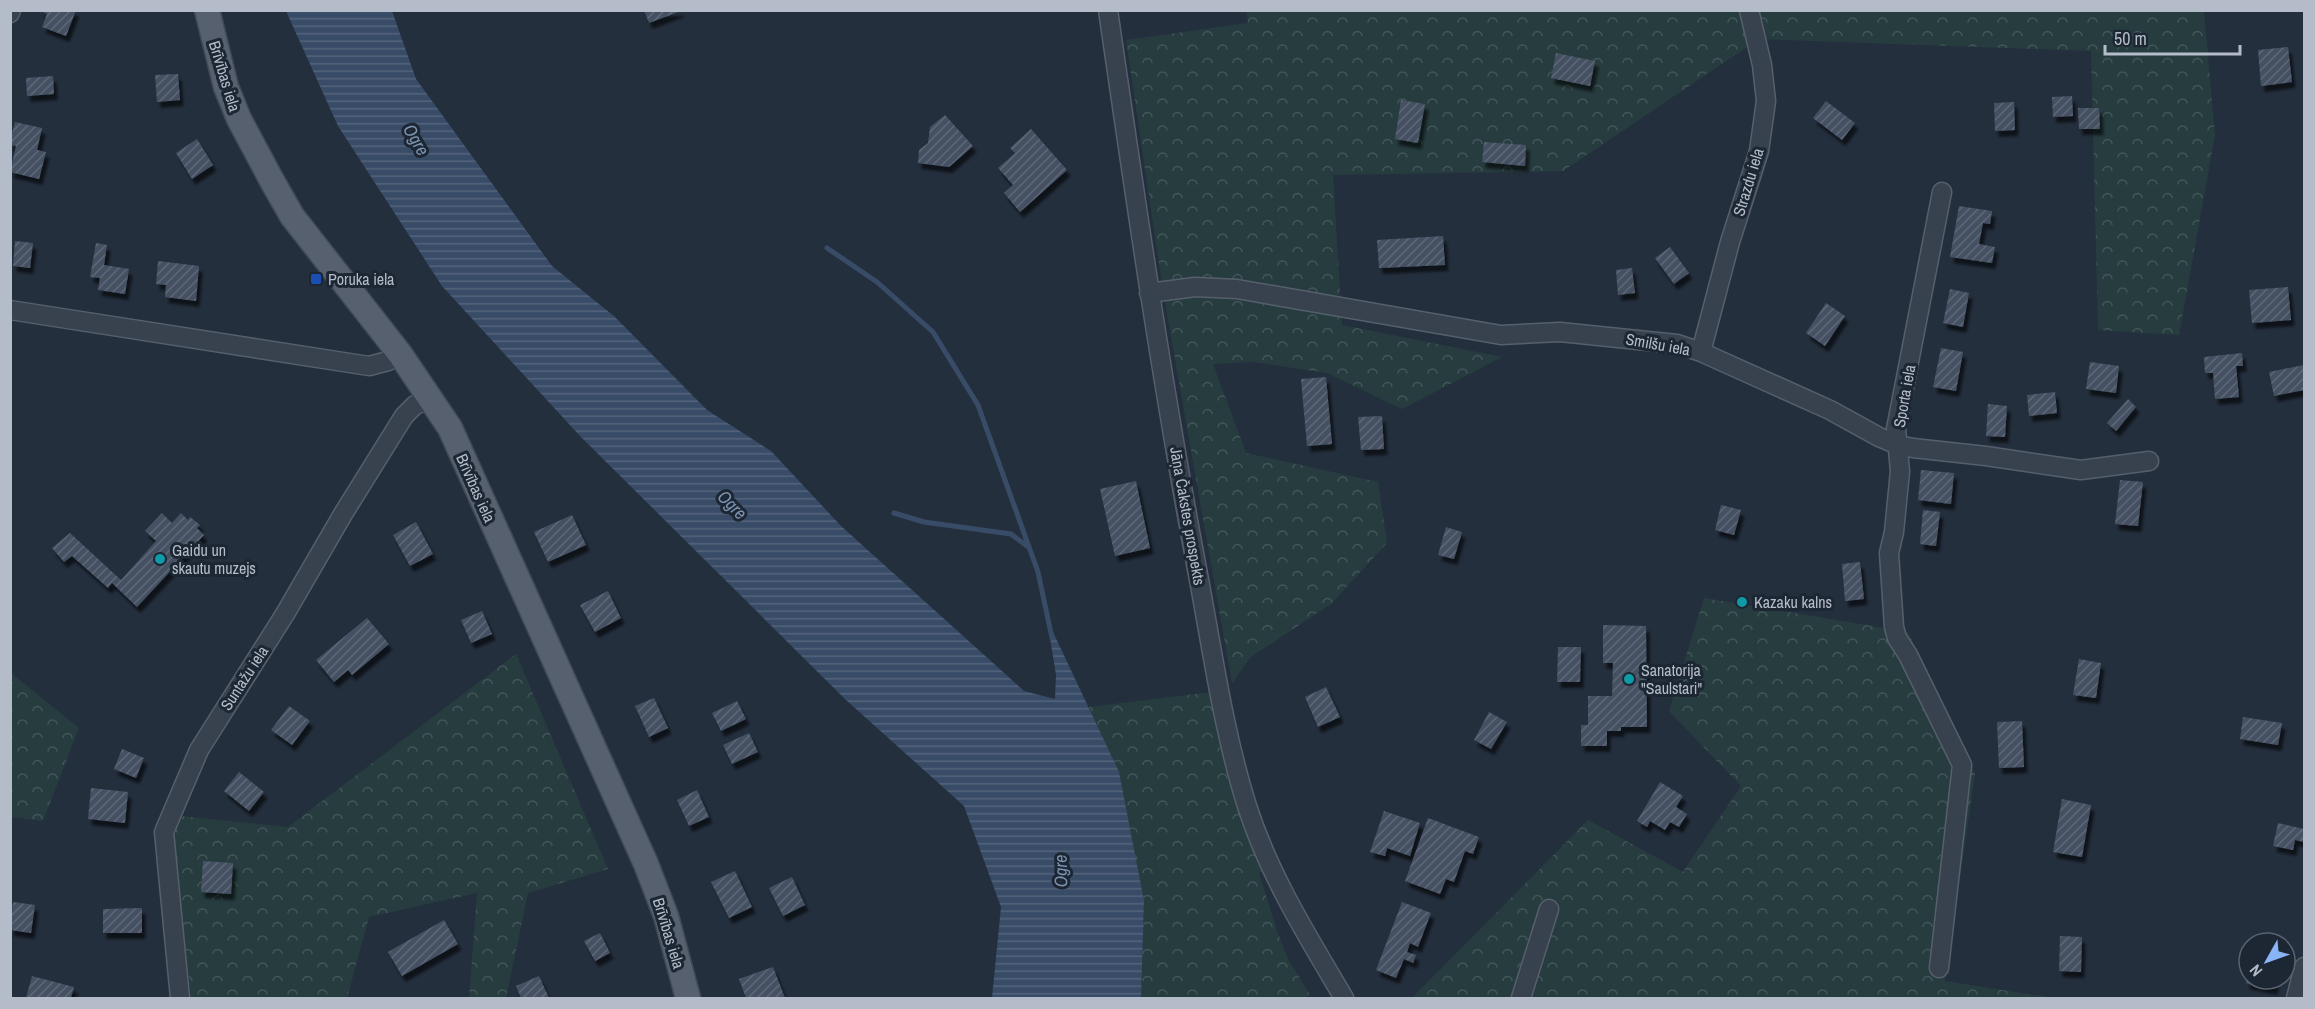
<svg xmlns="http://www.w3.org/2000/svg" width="2315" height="1009" font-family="'Archivo Narrow',sans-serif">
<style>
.forest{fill:url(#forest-crowns)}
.water{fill:url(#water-rules)}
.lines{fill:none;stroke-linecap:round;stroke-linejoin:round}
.stream{stroke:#394c67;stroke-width:5}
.building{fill:url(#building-hatch);filter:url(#shadow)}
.minor-casing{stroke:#565f6c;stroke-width:21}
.major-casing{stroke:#414a57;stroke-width:27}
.minor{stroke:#38414e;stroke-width:18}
.major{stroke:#56606e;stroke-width:24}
.transit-dot{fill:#1a4fb4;stroke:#1d2633;stroke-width:2}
.culture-dot{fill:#0f9aa8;stroke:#1d2633;stroke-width:2}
.labels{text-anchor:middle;stroke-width:6;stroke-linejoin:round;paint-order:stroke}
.street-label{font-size:16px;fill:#b4bcc9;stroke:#1d2633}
.poi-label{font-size:16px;fill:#b4bcc9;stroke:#1d2633;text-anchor:start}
.water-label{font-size:18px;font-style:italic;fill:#7c92b1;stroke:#1d2633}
</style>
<defs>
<pattern id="forest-crowns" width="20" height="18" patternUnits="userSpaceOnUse" patternTransform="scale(1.5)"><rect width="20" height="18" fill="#263c3f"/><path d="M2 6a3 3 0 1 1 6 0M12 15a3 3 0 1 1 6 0" fill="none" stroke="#435659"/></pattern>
<pattern id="water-rules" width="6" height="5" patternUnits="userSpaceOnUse" patternTransform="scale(1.5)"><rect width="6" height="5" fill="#394c67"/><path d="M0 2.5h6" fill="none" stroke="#53647b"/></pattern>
<pattern id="building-hatch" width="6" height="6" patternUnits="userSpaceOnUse" patternTransform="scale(1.5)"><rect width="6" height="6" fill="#455162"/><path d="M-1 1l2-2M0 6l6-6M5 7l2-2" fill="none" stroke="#5d6877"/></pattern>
<filter id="shadow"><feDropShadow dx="3.5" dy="6" stdDeviation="1.5" flood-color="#0009"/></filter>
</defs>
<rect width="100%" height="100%" fill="#242f3e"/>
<path class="forest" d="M1246 10 2204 11 2215 135 2179 335 2098 330 2091 51 1759 39 1563 171 1333 175 1342 325 1502 357 1402 409 1327 373 1253 362 1213 364 1246 453 1378 482 1387 543 1331 604 1251 657 1232 683 1163 291 1126 40 1248 23Z
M1704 598 1908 632 1975 774 1945 981 2054 998H1412L1588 820 1683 872 1741 786 1669 711Z
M516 654 608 869 528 893 506 998H469L477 893 369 917 347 998H191L171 815 288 827Z
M11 673 79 728 43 821 11 817Z
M1220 691 1271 867 1259 873 1277 931 1288 959 1310 995 1303 998H1141L1144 901 1089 707Z"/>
<path class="water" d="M286 11H392L416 79 552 266 615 317 707 410 771 451 841 526 1024 691 1055 699 1056 675 1049 632 1052 630 1119 772 1144 901 1141 998H992L1001 907 964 806 846 700 580 436 442 286 338 126Z"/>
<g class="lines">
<path class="stream" d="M827 248 877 282 933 332 978 405 1038 572 1052 638
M894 513 924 522 1011 534 1027 546"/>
</g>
<path class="building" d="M76 10 66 36 42 27 47 14 39 10Z
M644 10H681V11L649 23Z
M2288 47 2292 82 2261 86 2258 50Z
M1556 53 1595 61 1590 86 1551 78Z
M178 74 180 100 157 102 155 75Z
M53 76 54 94 27 96 26 78Z
M2072 96 2073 116 2053 117 2052 97Z
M1401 100 1425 104 1418 143 1395 139Z
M1826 101 1855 123 1842 140 1813 118Z
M2014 102 2015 130 1995 131 1994 103Z
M2078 108H2099L2100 129H2079Z
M945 115 973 146 949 167 918 163 919 150 928 143 930 127Z
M15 122 42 128 37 150 46 152 39 179 10 172 16 146 10 145V141Z
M1031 129 1067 170 1020 212 1004 193 1013 185 998 168 1015 153 1010 148Z
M197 139 213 165 192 179 176 153Z
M1484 142 1526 145 1525 166 1482 162Z
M1959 206 1992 211 1990 224 1983 223 1979 244 1995 247 1992 263 1950 257Z
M1443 236 1445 265 1379 268 1377 240Z
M15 241 33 243 30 268 13 266Z
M96 243 107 245 104 265 129 269 125 294 98 290 100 278 90 277Z
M1670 247 1689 273 1674 284 1655 258Z
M158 261 199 266 196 301 165 297 166 285 156 284Z
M1632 268 1635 293 1618 295 1616 270Z
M2288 287 2291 320 2252 323 2249 290Z
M1950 289 1969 293 1963 327 1943 323Z
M1826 303 1845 316 1825 346 1806 333Z
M1941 348 1963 352 1956 391 1933 387Z
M2242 353 2243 366H2236L2239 397 2215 399 2213 373H2205L2204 357Z
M2090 362 2119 366 2116 393 2086 389Z
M2304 365V390L2274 396 2269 372Z
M1326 377 1332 444 1307 446 1301 379Z
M2055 392 2057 413 2029 416 2027 395Z
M2128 399 2136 407 2116 431 2107 423Z
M1988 404 2007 406 2005 437 1986 436Z
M1382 416 1384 449 1361 450 1358 417Z
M1921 470 1954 473 1951 504 1918 500Z
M2120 480 2143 482 2138 526 2115 524Z
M1136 481 1150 548 1115 556 1100 489Z
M1721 505 1741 510 1734 535 1715 530Z
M1923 510 1940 512 1936 546 1920 544Z
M162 513 172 523 181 513 188 520 190 517 200 525 197 528 204 535 137 607 112 583 108 588 72 556 64 562 52 548 70 533 121 580 156 541 145 531Z
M572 515 586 545 548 562 534 532Z
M416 522 433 554 410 566 393 535Z
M1446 527 1462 532 1454 559 1438 555Z
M1860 562 1864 599 1845 601 1842 564Z
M608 591 621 618 595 632 580 605Z
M482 611 492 634 471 643 461 620Z
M367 618 389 644 352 675 348 670 334 682 316 660Z
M1603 625 1646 626 1647 727H1621V731H1607V746H1581V725H1588V696H1612L1613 663H1603Z
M1558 647H1581L1580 682H1557Z
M2079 659 2101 663 2096 698 2073 695Z
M1326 687 1340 717 1318 727 1305 697Z
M654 698 668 728 649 737 635 706Z
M737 701 746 719 721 731 712 713Z
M289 706 310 721 292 745 271 730Z
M1489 712 1507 722 1491 749 1474 740Z
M2243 717 2282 723 2278 745 2240 739Z
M2022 721 2024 767 1999 768 1997 722Z
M749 733 758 752 732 764 723 745Z
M122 749 144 758 136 778 114 769Z
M239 772 264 792 249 811 224 791Z
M1660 782 1683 796 1676 807 1687 814 1679 827 1670 822 1665 830 1650 821 1647 827 1637 821Z
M91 788 128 792 125 823 88 819Z
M697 790 709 817 689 826 677 800Z
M2062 799 2091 805 2082 857 2053 852Z
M1384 811 1420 823 1410 856 1387 848 1385 856 1370 852Z
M1428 818 1479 837 1473 854 1465 851 1454 882 1446 879 1440 894 1405 881Z
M2278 823 2304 829V842L2295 840 2293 850 2273 846Z
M203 861 233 863 231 894 201 892Z
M735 871 752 907 729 918 711 882Z
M792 877 805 905 783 916 769 888Z
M13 902 35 905 31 933 10 930Z
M1402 902 1431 913 1418 947 1410 943 1407 952 1416 955 1413 963 1404 959 1396 978 1376 970Z
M142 908V933H103V909Z
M444 920 458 944 402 976 388 952Z
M600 933 610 953 595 961 584 941Z
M2060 936 2082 937 2081 972 2059 971Z
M773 967 785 998H746L739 979Z
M2248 974 2249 979H2276L2274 989 2246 983Z
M32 976 74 987 71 998H26Z
M539 976 549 998H521L516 986Z"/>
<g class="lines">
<defs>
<path id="minor" d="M1108 10C1135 197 1162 384 1197 569 1212 648 1223 730 1247 806 1269 875 1308 937 1344 998
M10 13 11 10
M1149 293 1195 287 1237 289 1501 335 1560 332 1677 344 1701 352 1830 410 1879 437 1898 445 1913 448 1986 456 2081 470 2149 461
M10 310 369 366 388 361 400 354
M1701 352 1730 242 1759 151 1766 101 1762 65 1749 10
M1939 968 1962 765 1908 655 1897 638 1894 627 1889 553 1894 532 1900 471 1896 429 1942 192
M180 998 164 832 199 750 285 614 343 514 404 416 415 405 431 399
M1521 998 1549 909
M2296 998 2304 967"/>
<path id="major" d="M207 10 226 87 239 119 271 179 292 216 400 354 450 428 646 864 666 916 688 998"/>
</defs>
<use href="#minor" class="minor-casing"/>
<use href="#major" class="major-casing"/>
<use href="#minor" class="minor"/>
<use href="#major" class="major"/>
</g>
<rect class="transit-dot" x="310" y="273" width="12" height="12" rx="3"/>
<g class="culture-dot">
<circle cx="160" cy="559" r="6"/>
<circle cx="1742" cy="602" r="6"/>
<circle cx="1629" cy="679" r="6"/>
</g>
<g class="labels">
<g class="street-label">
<text transform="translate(225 76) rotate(73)" y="6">Brīvības iela</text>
<text transform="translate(1748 182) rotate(-73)" y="6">Strazdu iela</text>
<text transform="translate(1658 344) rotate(10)" y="6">Smilšu iela</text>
<text transform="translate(1904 396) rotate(-80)" y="6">Sporta iela</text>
<text transform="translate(476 488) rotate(66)" y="6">Brīvības iela</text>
<text transform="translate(1188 516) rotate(80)" y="6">Jāņa Čakstes prospekts</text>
<text transform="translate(244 678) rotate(-57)" y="6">Suntažu iela</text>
<text transform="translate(669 933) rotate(73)" y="6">Brīvības iela</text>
</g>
<g class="poi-label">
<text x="328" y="285">Poruka iela</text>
<text x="172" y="556">Gaidu un<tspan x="172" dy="18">skautu muzejs</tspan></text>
<text x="1754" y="608">Kazaku kalns</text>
<text x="1641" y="676">Sanatorija<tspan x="1641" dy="18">"Saulstari"</tspan></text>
</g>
<g class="water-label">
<text transform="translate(416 140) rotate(60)" y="6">Ogre</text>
<text transform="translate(732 505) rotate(45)" y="6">Ogre</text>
<text transform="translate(1061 871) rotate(-91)" y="6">Ogre</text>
</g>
</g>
<rect width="2315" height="1009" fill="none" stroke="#b4bcc9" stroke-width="24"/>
<g transform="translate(2267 961) rotate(230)"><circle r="28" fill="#1d2633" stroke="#59626f" stroke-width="1.5"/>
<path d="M0-4.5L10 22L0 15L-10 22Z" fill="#8ab4f8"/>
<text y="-9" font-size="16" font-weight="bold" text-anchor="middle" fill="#b4bcc9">N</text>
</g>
<path d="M2105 45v9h135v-9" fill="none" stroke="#b4bcc9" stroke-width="3"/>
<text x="2114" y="45" font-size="18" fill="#b4bcc9" stroke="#1d2633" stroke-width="4.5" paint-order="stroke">50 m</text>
</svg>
